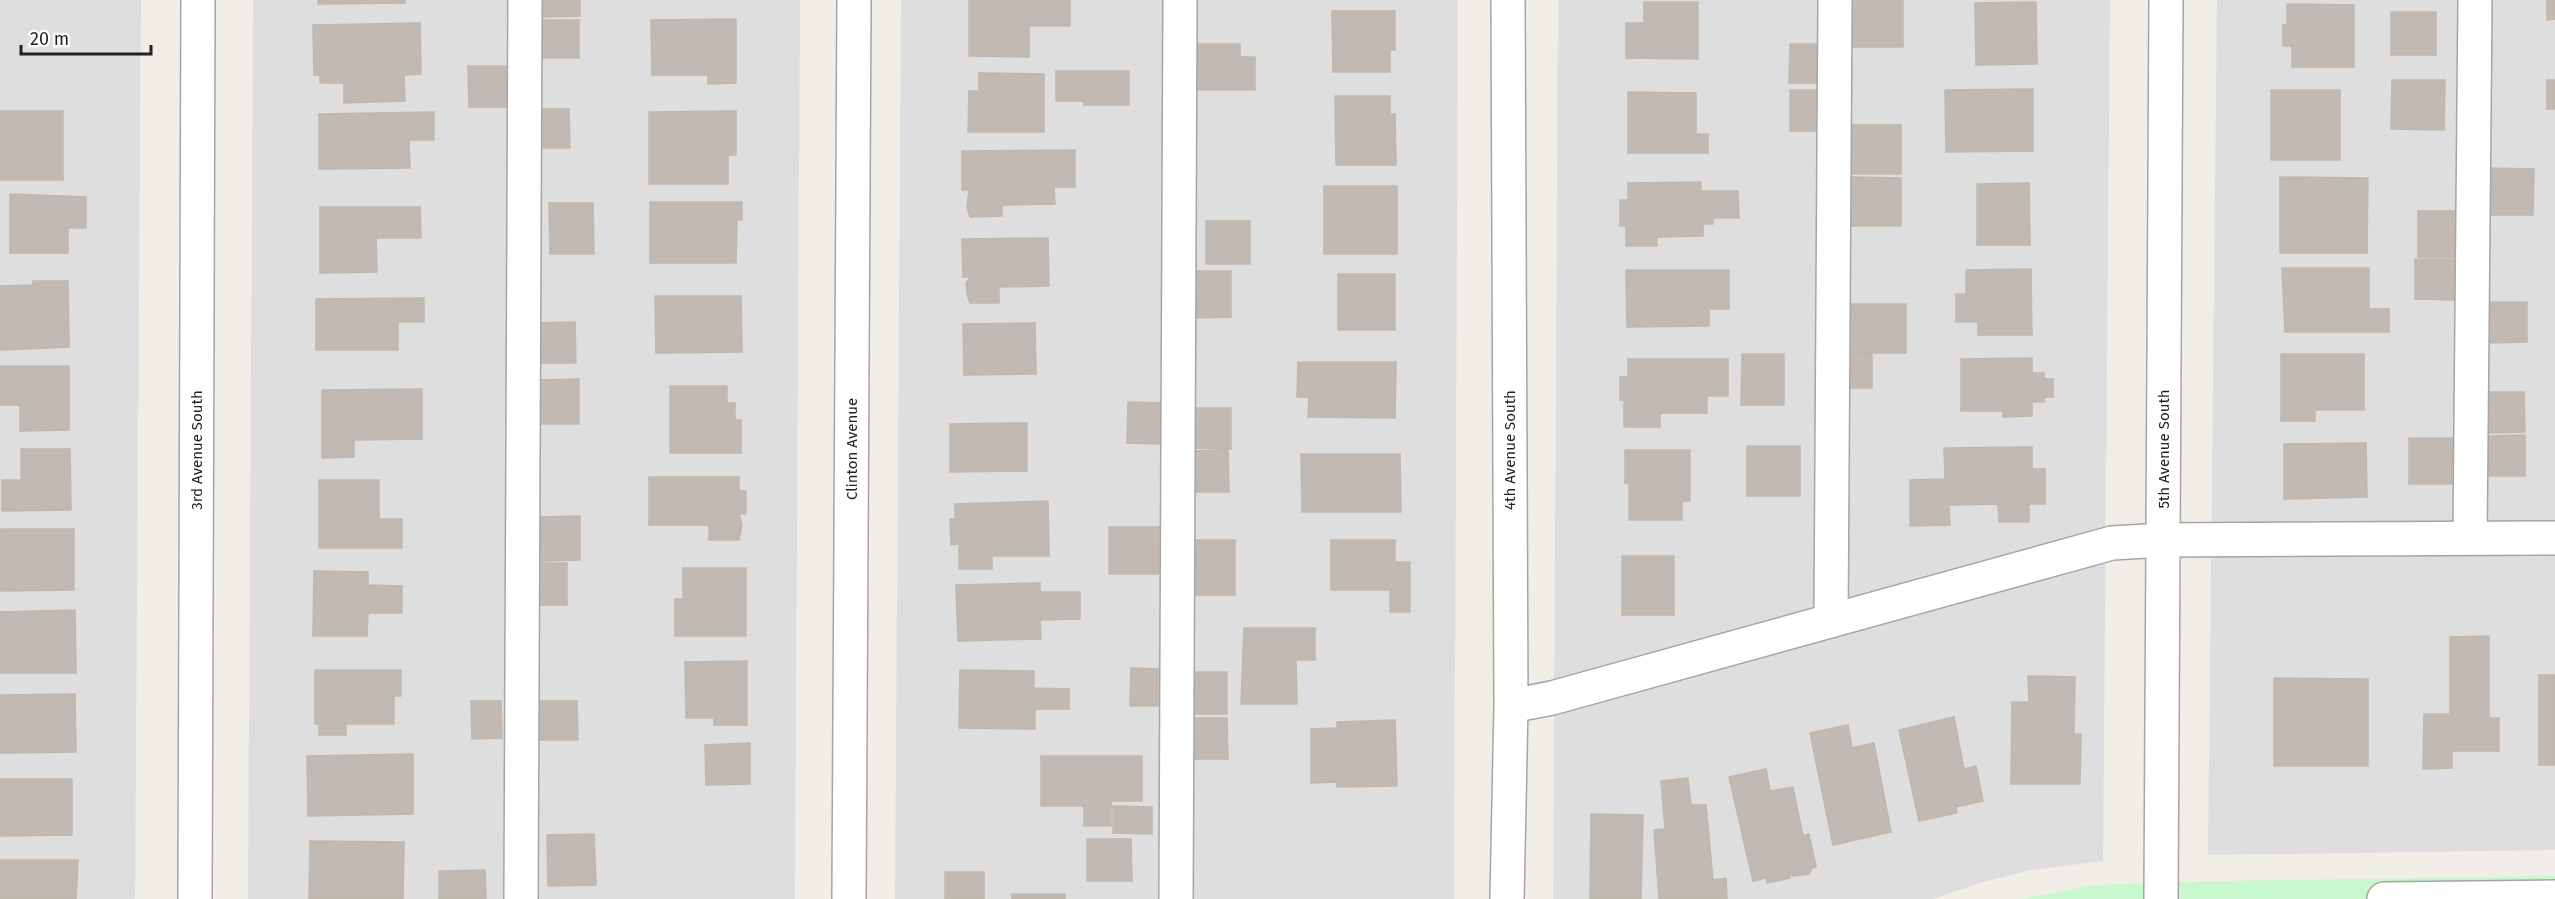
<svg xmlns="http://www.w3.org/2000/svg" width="2555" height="899" font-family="'Fira Sans',sans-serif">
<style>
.residential{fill:#dfdede}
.park{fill:#c8f8cd}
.building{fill:#c1bab4;stroke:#c2b6aa;stroke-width:1.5}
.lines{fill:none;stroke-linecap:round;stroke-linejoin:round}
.minor-casing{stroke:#a5a5a5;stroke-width:36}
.minor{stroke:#fff;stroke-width:33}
.labels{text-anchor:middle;stroke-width:5;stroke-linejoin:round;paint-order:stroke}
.street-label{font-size:15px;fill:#212121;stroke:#fff}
</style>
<rect width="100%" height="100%" fill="#f1eee8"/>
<path class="residential" d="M0 0H141L135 899H0Z
M253 0H800L795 899H248Z
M901 0H1458L1454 899H895Z
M1558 0H2110L2103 861 2031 870 1980 883 1933 899H1553Z
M2217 0H2555V850L2208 855Z"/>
<path class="park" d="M2555 876V899H2022L2095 885 2222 881Z"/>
<path class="building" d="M318 0H405V3L318 4Z
M543 0H580V16L543 17Z
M969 0H1070V26H1029V57L969 56Z
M1851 0H1903V47H1851Z
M2547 0H2555V19L2547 20Z
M1644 2H1698V59L1626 58V23H1644Z
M2036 2 2037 64 1976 65 1975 3Z
M2287 4 2354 5V67H2292V46H2283V25H2287Z
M1332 11H1395V50H1390V72H1333Z
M2391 12H2436V55H2391Z
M736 19V83L708 84V75H652L651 20Z
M541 20H579V58H541Z
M420 23 421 74 404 75 405 101 344 103V83H320V75H314L313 25Z
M1193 44H1240V57H1255V90H1193Z
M1790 44H1819V83H1789Z
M468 66H513L514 107H469Z
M1056 71H1129V105H1084V101H1056Z
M979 73 1044 74V132H968L969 91H979Z
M2392 80H2445L2444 130 2391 129Z
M2547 80H2555V109H2547Z
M2033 89V151L1946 152 1945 90Z
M1790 90H1819V131H1790Z
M2271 90H2340V160H2271Z
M1628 92 1696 93V134H1708V153H1628Z
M1335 96H1390V114H1395L1396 165H1336Z
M541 109H569L570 148H541Z
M0 111H63V180H0Z
M736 111V155H728V184H649V112Z
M434 112V140H409L410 168 319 169V114Z
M1849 125H1901V174H1849Z
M1075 150V187H1054L1055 204 1002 205V216L970 217 967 207 969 190H962V151Z
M2487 168 2534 169 2533 215H2487Z
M1850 177 1901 178V226H1850Z
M2280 177 2368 178 2367 253H2280Z
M1701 182V191H1738L1739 218H1713V224H1703V236L1657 237V246H1626V226H1620V200H1628V183Z
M2029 183 2030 245H1977V184Z
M1324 186H1397V254H1324Z
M10 194 86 197V228H68V253H10Z
M650 202H742V220H737L736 263H650Z
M549 203H593L594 254H550Z
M320 207H420L421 238H376L377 272 320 273Z
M2418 211H2457L2456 258 2418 257Z
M1206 221H1250V264H1206Z
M1048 238 1049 286 999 287V303H970L967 294 966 283 971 277H963L962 239Z
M2415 259 2457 260 2456 300 2415 299Z
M2282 268H2369V309H2389V332H2285Z
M2031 269 2032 335H1978V322H1956V294H1966V270Z
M1626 270H1729V309H1709V326L1627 327Z
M1192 271H1231V317L1192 318Z
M1338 274H1395V330H1338Z
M33 281H68L69 347 0 350V286L33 285Z
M655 296H741L742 352 656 353Z
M424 298V322H398V350H316V299Z
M2486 302H2527V342L2486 343Z
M1846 304H1906V353H1846Z
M575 322 576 363H537V323Z
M1035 323 1036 374 964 375 963 324Z
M1742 354H1784V405H1741Z
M1846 354H1872V388H1846Z
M2281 354H2364V410H2315V421H2281Z
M2032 358V373H2044V379H2053V397H2044V402H2032V416L2003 417V411H1961V359Z
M1628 359H1728V396H1707V413H1660V427H1624V400H1620V377H1628Z
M1298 362H1396L1395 418 1308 417 1309 397H1297Z
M0 366H69V430L20 431V405H0Z
M579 379V424H538V380Z
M670 386H727V403H735V420H741V453H670Z
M422 389V439L354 440V457L322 458V390Z
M2484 392H2524L2525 432 2484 433Z
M1128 402 1164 403V444L1127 443Z
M1191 408H1231V449L1191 448Z
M1027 423V471L950 472V424Z
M2525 435V476H2484V436Z
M2409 438H2453V484H2409Z
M2366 443 2367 497 2284 499V444Z
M1747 446H1800V496H1747Z
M2032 447V469H2045V504H2029V522H1999L1998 504 1949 505 1950 525 1910 526V480L1945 479 1944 448Z
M21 449H70L71 510 2 511V480H21Z
M1228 450 1229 492H1191V451Z
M1625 450H1690V501H1682V520H1629V483H1625Z
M1301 454H1400L1401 512H1302Z
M649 477H739V491H746V514H739L742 525 739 540H709V525H649Z
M319 480H379V519H402V548H319Z
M1048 501 1049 556H992V569H959V544L951 545 950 519H955V504Z
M580 516V560L539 561 538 517Z
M1109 527H1159V574H1109Z
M0 529H74V590L0 591Z
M1188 540H1235V595H1189Z
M1331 540H1395V562H1410V612H1390V590H1331Z
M1622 556H1674V615H1622Z
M539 563H567V605H539Z
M683 568H746V636H675V599H683Z
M314 571 368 572V585L402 586V613H368L367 636H313Z
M1040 583V592H1080V619L1040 620 1041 639 958 641 956 585Z
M75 610 76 673H0V612Z
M1244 628H1315V660H1296L1297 704H1241Z
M2489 636V718H2499V751H2452V768L2423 769 2424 714H2450V637Z
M747 661V725H714V718H686L685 662Z
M1131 668 1158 669V706H1130Z
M315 670H401V696H394V724H346V735H319V724H315Z
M960 670 1034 671V688L1069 689V709H1035V729L959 728Z
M1187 672H1227V714H1187Z
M2539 675H2555V765H2539Z
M2028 676 2075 677 2074 734H2081L2080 784H2011L2012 702H2029Z
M2274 678 2368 679V766H2274Z
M75 694 76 752 0 753V695Z
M471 701H501L502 738 472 739Z
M537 701H577L578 740H538Z
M1954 717 1964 769 1976 766 1983 801 1956 807 1957 813 1919 821 1899 730Z
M1187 718H1227L1228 759H1188Z
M1395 720 1397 786 1337 787V782L1311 783V729L1337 728V722Z
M1848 725 1852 748 1874 743 1891 832 1833 845 1810 733Z
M750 743V784L706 785 705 745Z
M413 754V814L308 816 307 756Z
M1041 756H1142V801H1111V826H1084V806H1041Z
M1766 769 1770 791 1793 787 1803 836 1809 834 1816 867 1812 868 1809 874 1793 876 1789 873 1790 878 1767 883 1766 878 1753 881 1729 777Z
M1688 778 1691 805H1706L1713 880 1726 878 1727 899H1659L1654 830 1665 829 1661 781Z
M0 779H72V835L0 836Z
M1113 806 1152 807V834L1113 833Z
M1591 814 1643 815 1641 899H1590Z
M594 834 596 885 548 886 547 835Z
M1087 839H1131L1132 881H1087Z
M310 841 404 842 403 899H309Z
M0 860H78L76 899H0Z
M485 870 486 899H439V871Z
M945 872H984V899H945Z
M1012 894H1065V899H1012Z"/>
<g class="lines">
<defs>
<path id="minor" d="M2470 538 2475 0
M1831 621 1835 0
M1511 706 1552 698 2112 543 2163 540 2555 538
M195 899 198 0
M521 899 525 0
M849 899 854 0
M1176 899 1180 0
M1507 899 1511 706 1508 0
M2161 899 2166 0
M2384 899 2555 897"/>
</defs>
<use href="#minor" class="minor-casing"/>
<use href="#minor" class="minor"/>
</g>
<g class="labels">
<g class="street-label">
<text transform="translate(852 449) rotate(-90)" y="5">Clinton Avenue</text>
<text transform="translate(2164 449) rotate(-90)" y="5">5th Avenue South</text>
<text transform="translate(197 450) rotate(-90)" y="5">3rd Avenue South</text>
<text transform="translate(1510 450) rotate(-90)" y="5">4th Avenue South</text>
</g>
</g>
<path d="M21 45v9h130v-9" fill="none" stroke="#212121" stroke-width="3"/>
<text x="30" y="45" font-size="18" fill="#212121" stroke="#ffffff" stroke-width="4.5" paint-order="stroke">20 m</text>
</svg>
